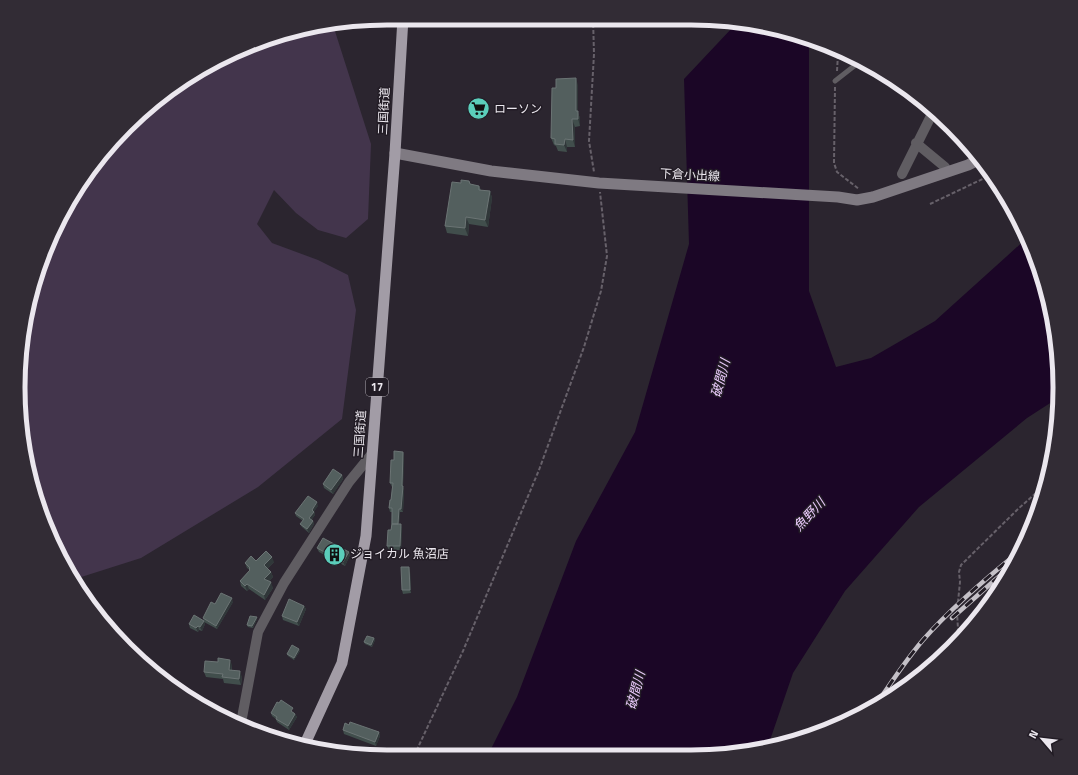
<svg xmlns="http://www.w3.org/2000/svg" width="1078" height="775" font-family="'Titillium Web','Noto Sans JP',sans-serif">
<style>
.green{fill:#43354c}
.water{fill:#1b0626}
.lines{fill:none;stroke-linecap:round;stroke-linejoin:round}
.path{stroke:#67616a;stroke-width:2;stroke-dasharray:4 2;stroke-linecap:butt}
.service{stroke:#605d62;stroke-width:5}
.minor{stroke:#605d62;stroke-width:10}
.secondary{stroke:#7f7a82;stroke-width:11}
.trunk{stroke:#a29ca6;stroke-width:11}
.rail-casing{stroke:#c4c0c7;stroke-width:4.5}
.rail{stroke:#221c25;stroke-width:3;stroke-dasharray:9;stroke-linecap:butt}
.wall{fill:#414e4c}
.shaded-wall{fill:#303739}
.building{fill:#535f5e;stroke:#6b7474}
.labels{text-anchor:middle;stroke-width:3;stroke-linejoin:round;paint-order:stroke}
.shield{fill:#221c25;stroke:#afaab2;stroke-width:1}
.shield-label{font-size:11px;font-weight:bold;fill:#ebe7ee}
.poi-label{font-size:12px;fill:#ebe7ee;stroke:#221c25;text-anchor:start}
.street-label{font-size:12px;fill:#ebe7ee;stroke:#221c25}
.water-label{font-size:13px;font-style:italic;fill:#ebcbfd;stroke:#221c25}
.rim{fill:none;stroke:#ebe7ee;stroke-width:5}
</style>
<rect width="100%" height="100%" fill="#2b252f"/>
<path class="green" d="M333 25 371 144 368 219 346 238 318 230 296 213 274 190 257 224 272 243 318 260 348 275 356 310 342 419 258 487 141 558 75 579 46 529 21 436 25 316 56 224 110 144 182 80 292 31Z"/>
<path class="water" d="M732 23 786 31 809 41V291L836 367 871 358 935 321 1027 238 1047 292 1059 363 1058 398 1027 418 919 507 845 591 793 673 768 746 739 754 488 755 517 697 576 541 635 432 689 244 684 79 732 28Z"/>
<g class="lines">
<path class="path" d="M593 18 594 54 589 141 594 172
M837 71 838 54
M835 87 834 163 837 172 859 189
M930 204 991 175
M954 644 958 629 957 612 960 582 959 572 961 565 1018 509 1046 484
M414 756 463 651 539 470 584 347 601 291 607 256 600 192"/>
<path class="service" d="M835 81 858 63"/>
<path class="minor" d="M916 143 945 167 947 172
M902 174 932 114
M241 723 258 632 284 583 349 482 371 455"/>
<path class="secondary" d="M395 153 491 171 599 183 838 197 857 200 873 197 968 165 980 159"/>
<path class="trunk" d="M304 746 342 663 366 536 395 153 403 18"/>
<defs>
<path id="rail" d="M952 618 996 579 1014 565
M878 702C892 681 906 660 923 640 952 607 985 579 1020 551"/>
</defs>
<use href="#rail" class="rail-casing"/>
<use href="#rail" class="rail"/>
</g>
<path class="wall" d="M418 18H491L420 24Z
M578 85V113L580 118V126L575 127V147H567V152L558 151 556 146 554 145 551 138 556 88Z
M469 181 470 184 479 186 481 190 490 191 492 198 488 227 469 224 468 236 447 233 445 226 461 183Z
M403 452 404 455 403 487 404 490 403 512H400L399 524 402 528 401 550H389L387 546 391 530 392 512H390L389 508 391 500 392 487 390 483 394 460Z
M342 475 343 479 333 494 324 488 323 484Z
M318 506 314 511 315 515 312 519 314 524 309 533 302 527 300 524 303 521 296 516 295 513Z
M317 548 349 552 350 555 345 566 319 552Z
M256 561 274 562 267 569 271 572 273 577 269 581 273 588 265 600 249 589 247 591 241 586 240 581 250 570 247 568 245 563Z
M410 571 411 593 403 594 402 590Z
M233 602 217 629 204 622 205 624 202 631 199 630 198 632 190 628 189 624 204 621 203 618 215 604Z
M304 606 306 609 299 626 283 620 282 616Z
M257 617V619L253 628 248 627 247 625Z
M374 638 375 640 372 647 365 644 364 642Z
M300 651 294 660 288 656 287 654Z
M232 665V670L242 677 241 685 224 683 223 679 206 677 204 672Z
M293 712 295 714 297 717 289 730 277 722 276 719 272 716 271 713 294 712Z
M349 725 379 732 380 736 376 746 344 734 343 730Z"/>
<path class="shaded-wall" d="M576 78 578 85V113L580 118V126L576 111Z
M572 119 575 127V147L573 140Z
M565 139 567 147V152L564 145Z
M490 191 492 198 488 227 485 220Z
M466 217 469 224 468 236 465 228Z
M403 452 404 455 403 487 404 490 403 512 401 509Z
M342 475 343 479 333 494 331 490Z
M317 502 318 506 313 513 312 510Z
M399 509 400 512 399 528 398 524Z
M314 512 315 515 310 521 309 518Z
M313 521 314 524 309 533 307 529Z
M401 524 402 528 401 550 400 546Z
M349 552 350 555 345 566 343 562Z
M272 557 274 562 266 570 264 565Z
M409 567 410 571 411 593 410 590Z
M271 572 273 577 266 584 264 579Z
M271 582 273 588 265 600 264 595Z
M247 584 249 589 247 591 245 586Z
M232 598 233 602 217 629 216 626Z
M304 606 306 609 299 626 297 622Z
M257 617V619L253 628 252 626Z
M204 621 205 624 202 631 200 627Z
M198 626 199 630 198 632 196 628Z
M374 638 375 640 372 647 371 645Z
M299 649 300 651 294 660V658Z
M230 660 232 665 231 675 229 670Z
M240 671 242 677 241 685 239 679Z
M295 714 297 717 289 730 288 726Z
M379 732 380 736 376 746 375 742Z"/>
<path class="building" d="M576 78V111H578V119H572L573 140 565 139 564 145 555 144V139L551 138 552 88H556V79Z
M461 180 469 181 470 184 479 186V190L490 191 485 220 466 217 465 228 445 226 452 182 461 183Z
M394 451 403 452 402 486H403L401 509H399L398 524H392V508H389L390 500H391L393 483H390L391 460H394Z
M333 469 342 475 331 490 323 484Z
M308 496 317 502 312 510 314 512 309 518 313 521 307 529 300 524 304 519 295 513Z
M392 524H401L400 546H387L388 530H391Z
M323 538 349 552 343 562 317 548Z
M266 551 272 557 264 565 271 572 264 579 271 582 264 595 247 584 245 586 240 581 250 570 249 569 250 568 245 563 251 556 256 561Z
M401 567H409L410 590H402Z
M221 593 232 598 216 626 203 618 211 602 215 604Z
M289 599 304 606 297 622 282 616Z
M194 615 204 621 200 627 198 626 196 628 189 624Z
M250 616 257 617 252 626 247 625Z
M367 636 374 638 371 645 364 642Z
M292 645 299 649 294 658 287 654Z
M218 658 230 660 229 670 240 671 239 679 222 677 223 674 204 672 205 661 218 662Z
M281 700 293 708 291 711 295 714 288 726 276 719 277 717 271 713 277 702 279 703Z
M350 722 379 732 375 742 343 730 345 723 349 725Z"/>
<defs>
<symbol id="supermarket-disc" viewBox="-11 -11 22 22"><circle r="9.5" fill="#5bcebb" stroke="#221c25"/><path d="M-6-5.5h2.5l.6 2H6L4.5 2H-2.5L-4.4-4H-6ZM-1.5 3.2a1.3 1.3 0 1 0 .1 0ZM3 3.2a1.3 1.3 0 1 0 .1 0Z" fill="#111"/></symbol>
<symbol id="building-disc" viewBox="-11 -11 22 22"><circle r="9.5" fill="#5bcebb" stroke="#221c25"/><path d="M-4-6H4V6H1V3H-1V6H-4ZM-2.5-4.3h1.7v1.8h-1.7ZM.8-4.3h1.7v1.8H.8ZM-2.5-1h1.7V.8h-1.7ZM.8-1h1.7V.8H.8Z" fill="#111"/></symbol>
</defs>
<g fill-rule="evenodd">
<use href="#supermarket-disc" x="466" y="96" width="25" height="25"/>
<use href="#building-disc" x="322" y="542" width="25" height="25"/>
</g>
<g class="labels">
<rect class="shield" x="366" y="378" width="22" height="18" rx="3"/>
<g class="shield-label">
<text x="377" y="391">17</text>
</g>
<g class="poi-label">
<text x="494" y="113">ローソン</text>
<text x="350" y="558">ジョイカル 魚沼店</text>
</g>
<g class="street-label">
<text transform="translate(384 111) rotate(-87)" y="4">三国街道</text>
<text transform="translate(690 175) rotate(3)" y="4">下倉小出線</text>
<text transform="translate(360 434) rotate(-86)" y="4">三国街道</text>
</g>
<g class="water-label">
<text transform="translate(720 378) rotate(-75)" y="5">破間川</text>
<text transform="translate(809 514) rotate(-47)" y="5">魚野川</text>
<text transform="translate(635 690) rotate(-75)" y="5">破間川</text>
</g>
</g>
<path d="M0 0H1078V775H0ZM387 25H691A362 362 0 0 1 1053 387V388A362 362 0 0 1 691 750H387A362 362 0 0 1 25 388V387A362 362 0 0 1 387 25Z" fill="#322c35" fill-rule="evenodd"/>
<path class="rim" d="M387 25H691A362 362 0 0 1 1053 387V388A362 362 0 0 1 691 750H387A362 362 0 0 1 25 388V387A362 362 0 0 1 387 25Z"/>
<g transform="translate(1042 739) rotate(298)" stroke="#221c25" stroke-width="3" paint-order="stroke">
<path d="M0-3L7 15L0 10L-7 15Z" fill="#ebe7ee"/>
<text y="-6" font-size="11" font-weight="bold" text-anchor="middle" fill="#ebe7ee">N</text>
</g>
</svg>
